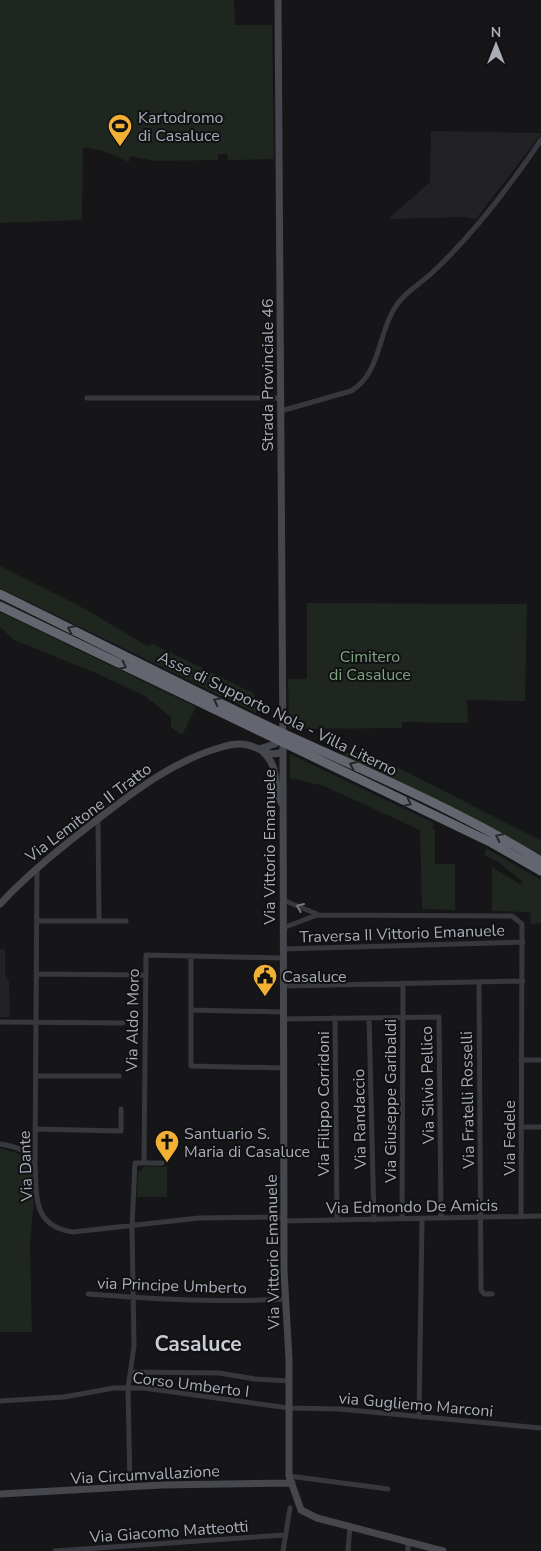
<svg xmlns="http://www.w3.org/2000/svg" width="541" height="1551" font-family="'Nunito Sans',sans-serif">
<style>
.built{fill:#222225}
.green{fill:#1e261f}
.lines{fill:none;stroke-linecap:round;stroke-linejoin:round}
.street{stroke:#37383d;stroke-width:5}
.secondary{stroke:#45474d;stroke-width:7}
.highway{stroke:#63666e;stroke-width:9}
.oneway{stroke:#26262a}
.oneway2{stroke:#757881}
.labels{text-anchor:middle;stroke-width:4;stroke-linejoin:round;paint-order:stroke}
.poi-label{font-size:16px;fill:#a8adb8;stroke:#111113;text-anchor:start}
.street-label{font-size:16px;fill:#a8adb8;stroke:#111113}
.park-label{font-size:16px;fill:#7fa381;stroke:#111113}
.district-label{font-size:21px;font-weight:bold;fill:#c9ccd4;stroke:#111113}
</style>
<rect width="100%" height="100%" fill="#161618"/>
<path class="built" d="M431 131 541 133V134L476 219 465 217 388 219 430 182Z
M3 948 5 951V974L9 982 10 1017H0V950Z"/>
<path class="green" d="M0 0H234L235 25H272L274 159 228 160 227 154H218V160L156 161 130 156 129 162 103 151 83 147 82 220 0 223Z
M0 566 87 610 147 646 153 644 253 693 257 701 256 713 0 588Z
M307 603 527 604 525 701 467 700 468 723 402 722V728L289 729 288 679H307Z
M0 612 196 707 182 735 171 727V717L145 696 96 673 14 640 0 627Z
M350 752 367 754 391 764 538 839 541 841V855L498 831 342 755Z
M290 754 434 823 432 828 435 830V864H455V910L422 909 420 830 324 786 290 778Z
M486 848 541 880V923L531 924 530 912 492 911V867L520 884 523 882 497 861 484 855Z
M0 1148 23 1155 32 1165 34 1199 30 1244 32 1332H0Z
M145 1166 167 1167V1197H137L138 1173Z"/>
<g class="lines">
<path class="street" d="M87 398H281
M281 411 351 391C380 374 378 335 394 309 404 292 422 283 435 270 473 234 512 183 541 140
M98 819 99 921
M37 867 35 1164C37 1196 32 1226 73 1232L199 1218 284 1217
M283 900 317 914
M37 921H126
M283 928 317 915 512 916 522 924 521 1217
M283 949 523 942
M191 956V1066L285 1068
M37 974 145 975
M479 982 481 1290 484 1294H492
M283 986 523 981
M191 1010 283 1012
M335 1018 337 1220
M369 1018 374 1220
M283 1019 439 1017 441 1218
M0 1022 123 1023
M521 1060H541
M37 1076H119
M521 1127H541
M35 1129 121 1131V1109
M0 1144C14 1146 28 1150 35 1163
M144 1163 146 955 283 958
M402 1219 403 983
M284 1221 541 1216
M88 1294C154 1299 220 1303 285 1299
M132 1372 219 1373 255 1379 289 1381
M0 1401 64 1397 114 1388H144L289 1408 339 1409 541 1428
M419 1417 422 1219
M289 1476 388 1489
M130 1487 128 1388 134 1346 132 1226 135 1163H162
M55 1551 284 1535
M283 1551 290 1508
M348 1551 350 1526
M408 1551V1542"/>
<path class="secondary" d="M278 0 283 751 284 1271 289 1359V1476L301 1510 317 1518 443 1551
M259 749 275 744 279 737
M263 752C282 770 271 785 282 804
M0 904C30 872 63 846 98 819 136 790 175 760 222 747 231 744 239 743 248 745 261 748 271 759 283 751
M0 1494 162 1485 292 1483"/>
<path class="highway" d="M0 594C92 639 183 686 276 730 365 771 458 810 541 861
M0 606 492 843 541 871"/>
</g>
<defs><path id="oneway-chevron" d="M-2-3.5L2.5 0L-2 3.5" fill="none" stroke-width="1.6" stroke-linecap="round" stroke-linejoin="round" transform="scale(1.25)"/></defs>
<g class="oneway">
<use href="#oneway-chevron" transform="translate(71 629) rotate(-154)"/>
<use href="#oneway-chevron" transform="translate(123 666) rotate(26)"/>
<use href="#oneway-chevron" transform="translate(217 701) rotate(-154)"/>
<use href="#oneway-chevron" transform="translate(353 765) rotate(-155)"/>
<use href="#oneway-chevron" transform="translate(408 803) rotate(26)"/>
<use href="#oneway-chevron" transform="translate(499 837) rotate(-154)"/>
</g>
<use class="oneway2" href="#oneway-chevron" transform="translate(300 907) rotate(-157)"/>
<defs>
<symbol id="stadium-pin" viewBox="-11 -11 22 30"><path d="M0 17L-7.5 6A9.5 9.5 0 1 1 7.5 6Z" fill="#f2b134" stroke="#111113"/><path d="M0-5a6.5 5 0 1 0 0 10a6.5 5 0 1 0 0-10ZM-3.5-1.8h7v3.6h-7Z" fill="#111"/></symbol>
<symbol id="civic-pin" viewBox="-11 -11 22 30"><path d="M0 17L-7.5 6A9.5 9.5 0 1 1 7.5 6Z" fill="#f2b134" stroke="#111113"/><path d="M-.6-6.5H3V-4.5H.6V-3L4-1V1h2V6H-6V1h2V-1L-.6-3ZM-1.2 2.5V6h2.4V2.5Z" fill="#111"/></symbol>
<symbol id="church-pin" viewBox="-11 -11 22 30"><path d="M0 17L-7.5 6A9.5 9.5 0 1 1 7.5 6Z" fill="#f2b134" stroke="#111113"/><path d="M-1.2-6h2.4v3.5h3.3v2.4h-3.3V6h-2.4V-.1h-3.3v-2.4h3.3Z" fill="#111"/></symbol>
</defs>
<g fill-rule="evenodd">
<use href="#stadium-pin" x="106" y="112" width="28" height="38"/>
<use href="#civic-pin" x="251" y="962" width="28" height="38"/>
<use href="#church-pin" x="153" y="1128" width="28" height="38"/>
</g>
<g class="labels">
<g class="poi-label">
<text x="138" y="123">Kartodromo<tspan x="138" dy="18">di Casaluce</tspan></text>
<text x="282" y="982">Casaluce</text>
<text x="184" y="1139">Santuario S.<tspan x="184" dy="18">Maria di Casaluce</tspan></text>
</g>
<g class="street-label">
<text transform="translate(267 375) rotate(-90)" y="6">Strada Provinciale 46</text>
<text transform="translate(278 713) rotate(26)" y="6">Asse di Supporto Nola - Villa Literno</text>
<text transform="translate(88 812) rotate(-37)" y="6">Via Lemitone II Tratto</text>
<text transform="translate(269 847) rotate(-90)" y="6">Via Vittorio Emanuele</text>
<text transform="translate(402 933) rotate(-2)" y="6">Traversa II Vittorio Emanuele</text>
<text transform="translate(132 1020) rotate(-89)" y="6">Via Aldo Moro</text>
<text transform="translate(427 1085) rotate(-91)" y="6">Via Silvio Pellico</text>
<text transform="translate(467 1100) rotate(-91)" y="6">Via Fratelli Rosselli</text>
<text transform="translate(390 1101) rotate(-90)" y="6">Via Giuseppe Garibaldi</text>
<text transform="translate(323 1104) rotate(-90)" y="6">Via Filippo Corridoni</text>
<text transform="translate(359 1119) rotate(-91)" y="6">Via Randaccio</text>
<text transform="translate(509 1138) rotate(-90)" y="6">Via Fedele</text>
<text transform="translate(25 1166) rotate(-92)" y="6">Via Dante</text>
<text transform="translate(412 1206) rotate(-1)" y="6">Via Edmondo De Amicis</text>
<text transform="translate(272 1252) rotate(-91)" y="6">Via Vittorio Emanuele</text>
<text transform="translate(172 1285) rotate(2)" y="6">via Principe Umberto</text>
<text transform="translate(191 1384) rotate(7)" y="6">Corso Umberto I</text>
<text transform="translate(416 1404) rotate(5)" y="6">via Gugliemo Marconi</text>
<text transform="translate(145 1474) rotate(-3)" y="6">Via Circumvallazione</text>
<text transform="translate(169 1531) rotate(-4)" y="6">Via Giacomo Matteotti</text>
</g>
<g class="park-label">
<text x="370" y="662">Cimitero<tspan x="370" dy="18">di Casaluce</tspan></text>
</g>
<g class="district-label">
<text x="198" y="1351">Casaluce</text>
</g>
</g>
<g transform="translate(496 45)" stroke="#111113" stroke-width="4" paint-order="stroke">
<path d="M0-4L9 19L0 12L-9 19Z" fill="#a8adb8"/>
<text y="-8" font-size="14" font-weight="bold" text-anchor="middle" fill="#a8adb8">N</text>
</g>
</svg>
